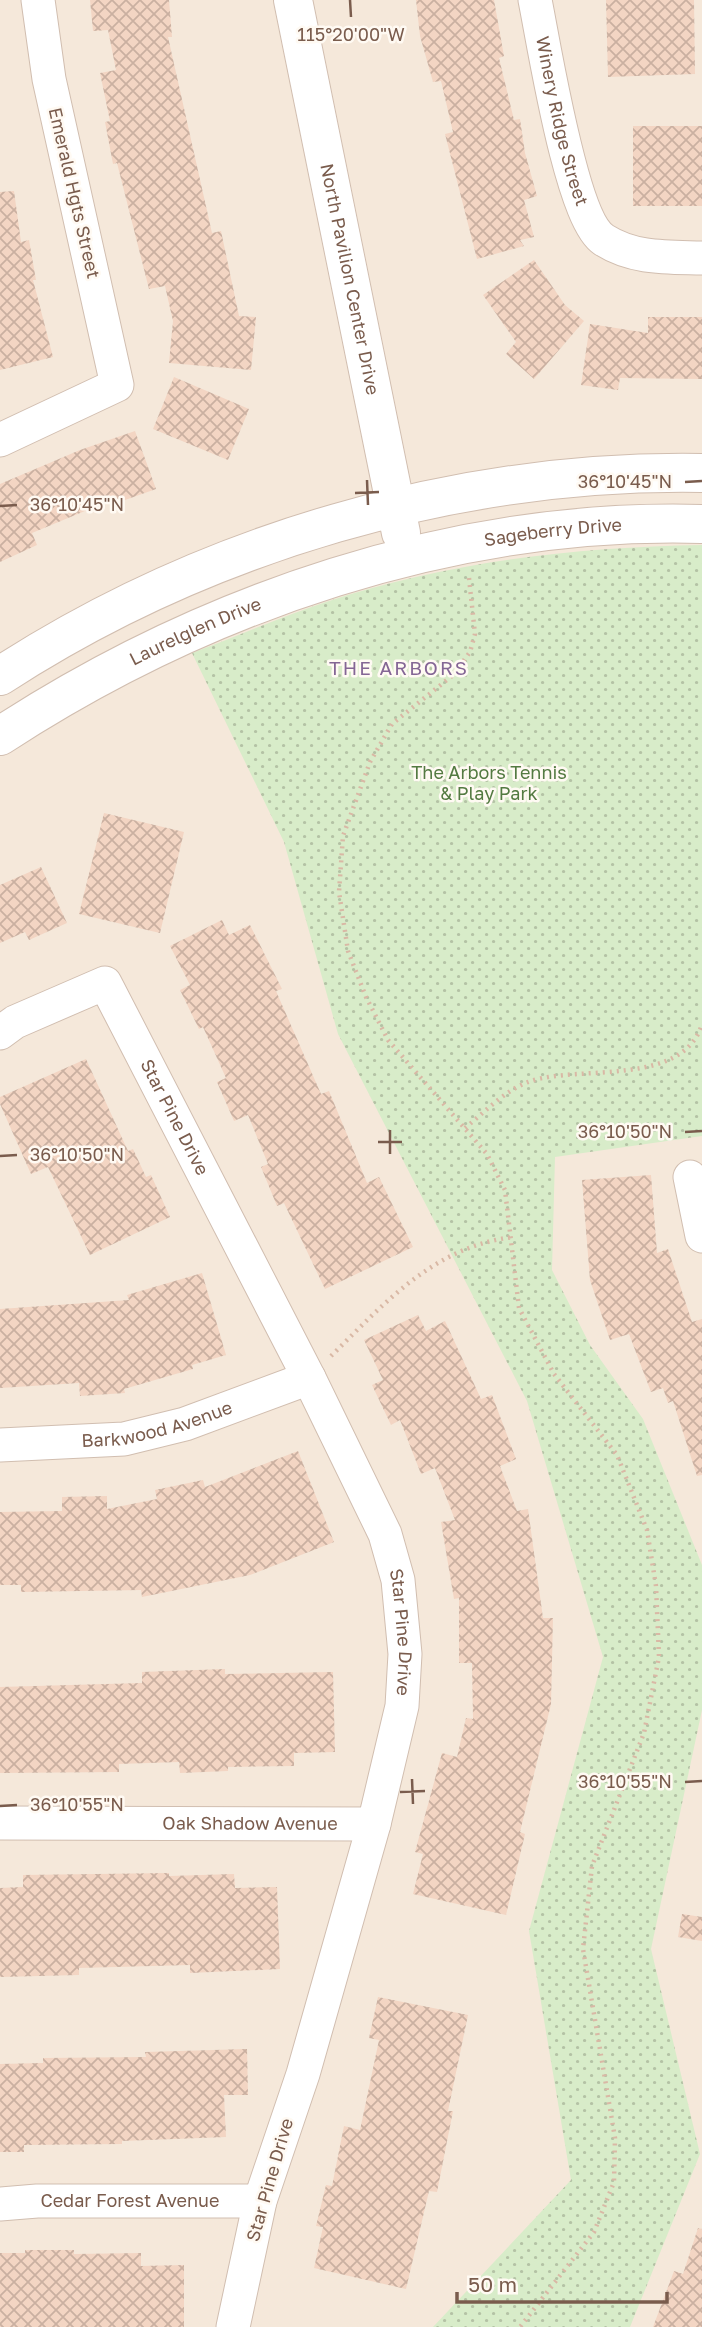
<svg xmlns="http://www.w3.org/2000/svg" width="702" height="2327" font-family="'Golos Text',sans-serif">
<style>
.residential{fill:#f5e8da}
.park{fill:url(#park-dots)}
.building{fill:url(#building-cross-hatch)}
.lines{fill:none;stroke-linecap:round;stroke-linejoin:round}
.minor-casing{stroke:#d1beb0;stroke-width:35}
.tertiary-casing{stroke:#d1beb0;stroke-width:40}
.path{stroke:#d9b8a5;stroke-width:4.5;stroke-dasharray:2 5;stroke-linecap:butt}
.minor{stroke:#fff;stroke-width:33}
.tertiary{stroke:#fff;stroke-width:38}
.ticks{fill:none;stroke:#7a5c4d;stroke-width:2.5}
.labels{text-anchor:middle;stroke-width:5;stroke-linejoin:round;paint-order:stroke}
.street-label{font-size:18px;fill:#7a5c4d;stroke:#fffaf3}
.park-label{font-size:18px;fill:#537a41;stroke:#fffaf3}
.neighbourhood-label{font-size:19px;letter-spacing:2px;fill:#846695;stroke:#fffaf3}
.ticks-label{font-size:18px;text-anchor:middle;fill:#7a5c4d;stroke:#fffaf3;stroke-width:5;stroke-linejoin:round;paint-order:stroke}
</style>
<defs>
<pattern id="park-dots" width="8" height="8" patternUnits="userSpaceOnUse" patternTransform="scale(1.75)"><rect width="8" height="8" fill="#d8ecc9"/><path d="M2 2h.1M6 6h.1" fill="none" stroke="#b4c2a5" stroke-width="1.8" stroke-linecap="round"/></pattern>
<pattern id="building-cross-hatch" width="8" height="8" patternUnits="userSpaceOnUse" patternTransform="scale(1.75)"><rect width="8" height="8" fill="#f3d5c3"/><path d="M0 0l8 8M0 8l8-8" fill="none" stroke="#cab0a1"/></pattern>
</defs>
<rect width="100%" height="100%" fill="#fdf6ec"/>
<path class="residential" d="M0 0H702V2327H0Z"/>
<path class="park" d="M702 545V1136L555 1157 552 1270 590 1345 643 1419 702 1565V1710L651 1949 700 2154 630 2327H433L571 2180 529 1931 603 1657 527 1401 338 1034 284 842 192 653C237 636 281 617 326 602 447 562 575 547 702 545Z"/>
<path class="building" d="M90 0H169L172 37H168L212 233 221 231 239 316 256 317 251 370 169 363 173 321 165 286 149 289 117 163 113 164 105 122 110 121 100 73 116 70 108 30 93 31Z
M416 0H494L504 56 499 58 514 120 520 119 525 153 537 196 524 200 534 237 520 240 524 246 477 259 445 134 453 132 441 81 433 82 420 36Z
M606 0H694L695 74 608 77Z
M633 126H702V206H633Z
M14 191 21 242 29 240 36 280H33L53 357 0 370V192Z
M534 260 565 305 584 321 534 379 506 354 516 342 483 295Z
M648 317H702V379L620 378 618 390 581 385 590 324 648 333Z
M174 377 249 409 228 460 153 429Z
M135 431 156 489 111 505 109 501 32 533 37 545 0 562V484L80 450Z
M104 813 184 832 160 933 79 914Z
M41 867 67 923 29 940 25 932 0 943V885Z
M222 920 229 935 250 925 282 989 276 991 321 1094 329 1091 367 1183 379 1177 413 1247 325 1289 284 1203 277 1206 261 1167 268 1164 248 1115 234 1121 217 1082 226 1078 203 1027 199 1029 180 990 190 985 170 946Z
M86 1059 128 1151 133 1149 146 1177 151 1175 170 1217 90 1255 48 1167 31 1174 0 1104V1097Z
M651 1175 657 1253 668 1249 692 1322 702 1319V1475L697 1476 673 1401 668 1403 663 1388 651 1392 629 1334 610 1340 590 1280 582 1180Z
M202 1273 226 1355 192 1365 193 1369 124 1389 125 1393 80 1396 79 1383 0 1388V1309L129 1300 127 1295Z
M418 1315 426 1331 445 1321 481 1399 492 1395 516 1459 500 1466 517 1511 528 1509 543 1618H553L551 1704 520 1832 525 1834 506 1915 413 1894 423 1854 415 1852 442 1753 457 1757 466 1718 473 1719 472 1663H459V1598L454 1599 441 1522 455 1520 435 1468 421 1474 400 1420 391 1425 372 1385 383 1380 364 1340Z
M298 1451 334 1542 250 1575 142 1597 141 1590 21 1592V1585H0V1512L62 1511V1497L107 1496V1509L157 1499 155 1490 203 1480 205 1487Z
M225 1669V1674L333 1672 335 1752 294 1753V1766L228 1767V1771L180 1773 179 1762 119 1764V1772L0 1773V1687L142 1683V1672Z
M169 1873V1876L234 1874 235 1888 277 1887 280 1969 190 1973V1965L79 1968V1975L0 1977V1888L23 1887V1875Z
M682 1914 702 1917V1941L678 1937Z
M378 1997 468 2015 448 2111H453L437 2192 429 2191 406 2289 314 2268 323 2227 316 2226 326 2185 332 2186 344 2126 360 2130 379 2040 369 2038Z
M247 2049 248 2095H224L226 2137 122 2141V2144L24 2145V2152H0V2064L43 2063V2058L146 2057 145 2052Z
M698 2228 702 2229V2327H653L674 2271 683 2274Z
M25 2250H74V2254L141 2253V2266L184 2265V2327H0V2253H25Z"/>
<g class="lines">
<defs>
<g id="minor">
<path id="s1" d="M535 0C544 44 571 219 604 240 634 259 667 257 702 258"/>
<path d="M0 440 117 385 49 79 38 0"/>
<path id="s2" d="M0 1033 15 1022 105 983 309 1378 385 1534 398 1580 405 1654 402 1706 374 1824 303 2074 260 2201 233 2327"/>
<path d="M690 1177 702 1236"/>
<path id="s3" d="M0 1445 124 1439 185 1424 309 1378"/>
<path id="s4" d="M0 1823 374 1824"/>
<path id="s5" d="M0 2204 37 2201H260"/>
</g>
<g id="tertiary">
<path id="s6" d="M293 0 401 533"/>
<path d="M0 676C205 543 457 469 702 473"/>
<path id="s7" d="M0 736C206 602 454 517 702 524"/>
</g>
</defs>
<use href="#minor" class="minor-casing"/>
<use href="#tertiary" class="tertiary-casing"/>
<path class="path" d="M469 578 475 634 470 652 453 675 392 724 370 762 343 836 339 892 348 951 366 997 388 1040 487 1154 505 1190 519 1308 554 1374 617 1455 647 1530 656 1586 659 1657 644 1733 592 1866 583 1949 615 2138 614 2182 594 2232 520 2327
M465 1128C485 1112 506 1089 531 1081 579 1065 683 1087 702 1024
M331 1356C385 1303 433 1247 513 1237"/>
<use href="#minor" class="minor"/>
<use href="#tertiary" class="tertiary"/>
</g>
<path class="ticks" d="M350 0 351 17M367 480 368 505M685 482 702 481M355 493 379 492M0 506 17 505M390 1130V1154M685 1132 702 1131M378 1142H402M0 1156 17 1155M412 1779 413 1804M685 1782 702 1781M400 1792 425 1791M0 1806 17 1805"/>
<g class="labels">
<g class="street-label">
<text dy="6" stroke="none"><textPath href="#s1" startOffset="124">Winery Ridge Street</textPath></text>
<text transform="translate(74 193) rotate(77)" y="6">Emerald Hgts Street</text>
<text dy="6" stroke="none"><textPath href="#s6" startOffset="285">North Pavilion Center Drive</textPath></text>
<text dy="6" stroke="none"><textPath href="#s7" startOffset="595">Sageberry Drive</textPath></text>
<text dy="6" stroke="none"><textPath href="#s7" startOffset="222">Laurelglen Drive</textPath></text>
<text dy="6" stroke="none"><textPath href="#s2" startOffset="268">Star Pine Drive</textPath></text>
<text dy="6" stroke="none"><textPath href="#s3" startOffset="159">Barkwood Avenue</textPath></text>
<text dy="6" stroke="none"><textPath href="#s2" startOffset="835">Star Pine Drive</textPath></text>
<text dy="6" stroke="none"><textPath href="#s4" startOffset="250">Oak Shadow Avenue</textPath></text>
<text transform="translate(270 2180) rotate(-74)" y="6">Star Pine Drive</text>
<text dy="6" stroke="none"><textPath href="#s5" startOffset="130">Cedar Forest Avenue</textPath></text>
</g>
<g class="park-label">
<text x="489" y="779">The Arbors Tennis<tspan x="489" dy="21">&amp; Play Park</tspan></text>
</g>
<g class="neighbourhood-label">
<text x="399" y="675">THE ARBORS</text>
</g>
</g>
<g class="ticks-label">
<text x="351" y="41">115°20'00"W</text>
<text x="625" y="488">36°10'45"N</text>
<text x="77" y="511">36°10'45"N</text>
<text x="625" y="1138">36°10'50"N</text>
<text x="77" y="1161">36°10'50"N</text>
<text x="625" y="1788">36°10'55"N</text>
<text x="77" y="1811">36°10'55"N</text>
</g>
<path d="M457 2292v10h210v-10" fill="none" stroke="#7a5c4d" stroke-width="3.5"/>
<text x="468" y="2292" font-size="21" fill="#7a5c4d" stroke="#fffaf3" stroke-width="5" paint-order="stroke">50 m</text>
</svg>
